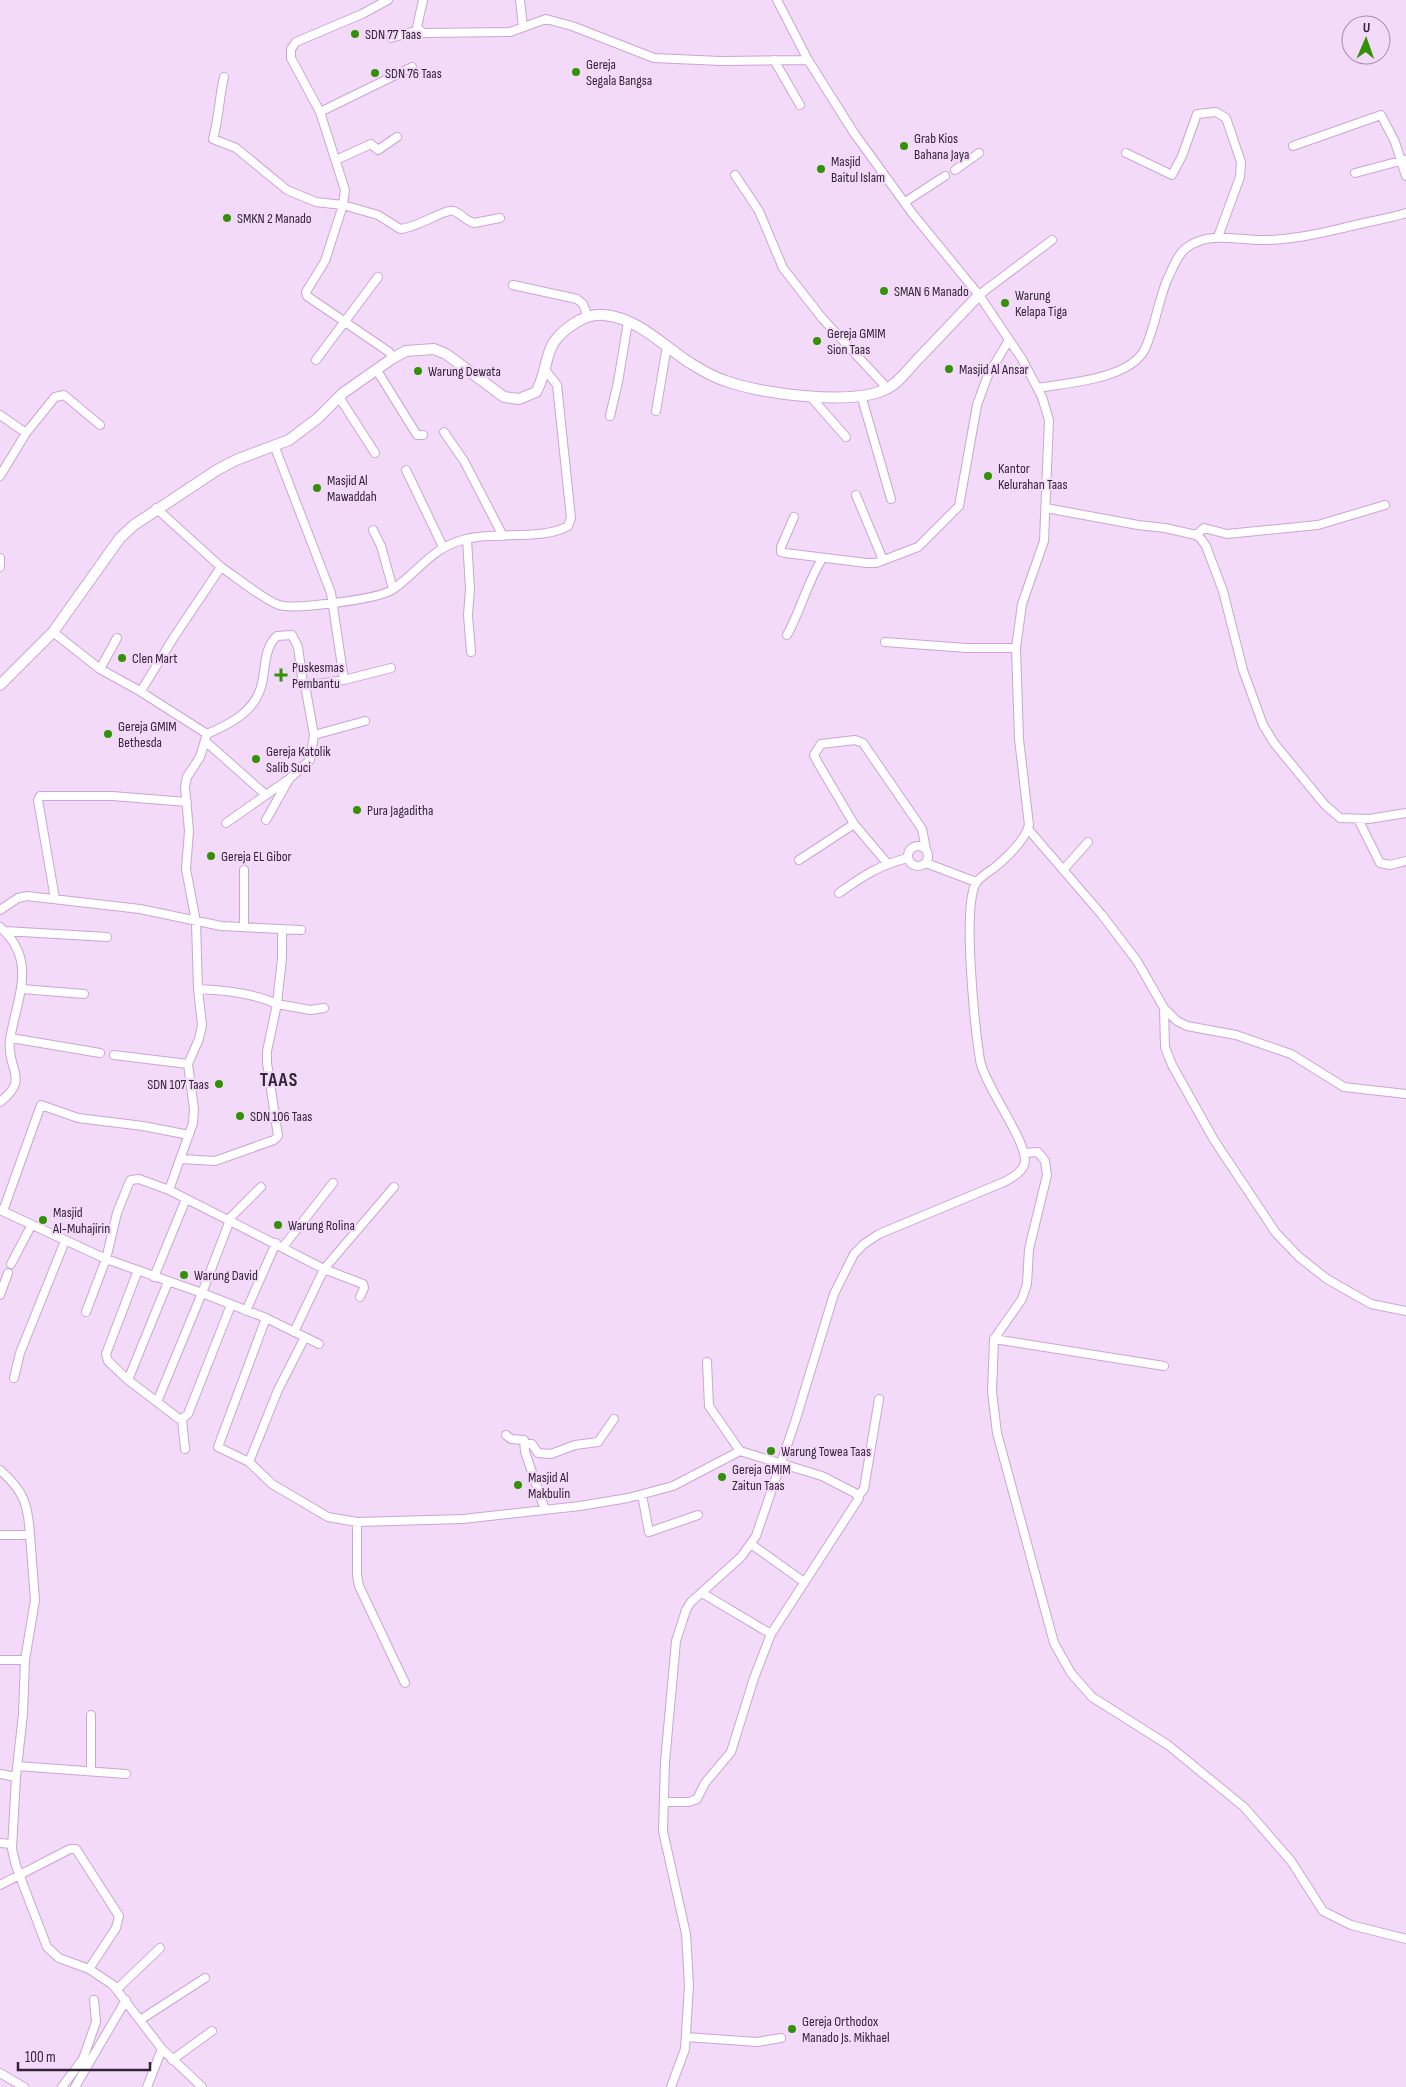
<svg xmlns="http://www.w3.org/2000/svg" width="1406" height="2087" font-family="'Sofia Sans Condensed',sans-serif">
<style>
.lines{fill:none;stroke-linecap:round;stroke-linejoin:round}
.minor-casing{stroke:#cca4d6;stroke-width:10}
.tertiary-casing{stroke:#cca4d6;stroke-width:12}
.minor{stroke:#fff;stroke-width:8}
.tertiary{stroke:#fff;stroke-width:10}
.poi-dot{fill:#339108;stroke:#f3daf9;stroke-width:2}
.labels{text-anchor:middle;stroke-width:4;stroke-linejoin:round;paint-order:stroke}
.poi-label{font-size:14px;fill:#342438;stroke:#f3daf9;text-anchor:start}
.district-label{font-size:19px;font-weight:bold;letter-spacing:1px;fill:#342438;stroke:#f3daf9}
</style>
<rect width="100%" height="100%" fill="#f3daf9"/>
<g class="lines">
<defs>
<path id="minor" d="M388 0 362 14 296 42 291 49V58L320 112 345 190 343 205 325 261 306 292 307 296 389 352 393 358
M423 0 417 27 423 33 510 32 546 19 572 26 654 58 720 61 808 60
M520 0 523 27
M391 38 419 30
M774 60 800 105
M224 77C219 98 219 118 213 139L236 148 287 190 316 202 343 205 378 215 400 229C417 228 444 209 453 211 461 213 465 221 474 223L500 218
M320 112 412 67
M1293 146 1381 115 1395 142 1406 176
M1126 153 1172 175 1182 156 1197 114 1216 112 1226 118 1241 162 1240 177 1218 237
M336 160 371 144 378 150 397 137
M955 170 979 153
M1355 173 1404 160
M735 175 759 211 783 268 822 318 888 389
M905 202 945 176
M513 285 577 299 583 304 588 317
M979 295 1052 240
M316 360 378 277
M376 369 417 435H423
M1038 388C1068 383 1130 379 1145 349 1155 327 1158 302 1167 280 1172 270 1177 255 1186 248 1208 232 1232 239 1257 240 1288 241 1316 234 1347 227 1367 222 1386 219 1406 213
M861 395 891 499
M810 396 846 437
M339 397 375 453
M656 411 667 346
M0 415 26 433
M610 416 618 382 628 322
M444 432 464 461 503 536
M406 470 443 547
M0 476 26 433 55 397 64 395 100 425
M856 495 883 560
M1046 508 1138 525 1165 528 1196 535 1201 539 1206 546 1223 591 1243 670 1263 725 1274 743 1325 805 1340 818 1369 819 1406 813
M794 517 781 547V552L785 553 867 563H876L918 547 959 506 977 405 988 375 1009 340
M373 530 381 546 393 589
M1196 535 1204 528 1227 534 1318 525 1385 505
M467 539 470 589 468 615 471 652
M0 558V567
M221 567C236 577 264 600 279 605 295 610 378 599 392 590 420 571 430 548 466 539 496 531 542 541 568 526L571 518 557 385 546 371
M53 632 100 669 138 690 207 734 200 757 187 777 185 787 189 831 186 869 196 922 198 989 202 1025 199 1039 188 1064 194 1109 193 1123 169 1190 324 1269 294 1332
M787 635C801 610 807 583 822 559
M885 642 967 648H1016
M100 669 117 638
M344 680 391 668
M305 685 314 735
M141 691 174 637 221 567 156 508
M207 734C230 724 254 712 261 687 266 671 263 648 277 636L292 635 298 647 303 684H318L344 680 331 593 274 445
M205 741 266 795 289 779 310 760 314 735 365 721
M1358 819 1380 863 1390 865 1406 861
M266 820 288 781
M226 823 266 795
M1028 829 1102 915 1137 961 1164 1008 1165 1047 1172 1065 1214 1140 1276 1233 1299 1257 1327 1279 1371 1304 1406 1311
M908 856a10 10 0 1 1 20 0a10 10 0 1 1-20 0Z
M799 860 854 824
M887 863 854 824 818 763 814 755 821 744 855 740 863 743 922 829 926 849
M926 863 976 882
M1063 870 1088 842
M839 893C863 876 879 865 908 858
M55 899 38 800 40 796H112L187 802
M0 910 18 898 27 896 140 909 221 926 301 930
M0 927C39 961 16 999 10 1040 6 1070 31 1078 0 1102
M244 927V870
M282 929V958L277 1004 310 1010 324 1008
M5 931 107 937
M22 989 84 994
M1164 1008 1177 1021 1187 1026 1236 1035 1291 1054 1344 1087 1406 1094
M11 1038 100 1053
M114 1055 188 1064
M1025 1153 1038 1152 1045 1161 1047 1175 1029 1249 1027 1284 1022 1299 994 1339 992 1392 997 1433 1054 1643 1071 1673 1092 1697 1168 1745 1244 1807 1291 1861 1323 1911 1351 1925 1406 1939
M181 1159 215 1161 274 1140 278 1136 267 1063V1051L277 1004C253 993 225 990 198 989
M0 1210 106 1259 202 1293 157 1402 128 1380
M3 1211 41 1105 78 1118 143 1126 189 1135
M229 1219 261 1187
M230 1220 202 1293 266 1318 218 1447 249 1462 272 1484 328 1517 357 1522 463 1519 580 1506 628 1498 673 1486 740 1451 822 1476 855 1493 859 1498 771 1634
M283 1247 333 1183
M11 1264 31 1226
M138 1270 106 1354 108 1361 128 1380 168 1282
M154 1277 186 1199
M0 1295 8 1273
M360 1297 364 1288 363 1284 324 1269 394 1187
M246 1311 276 1243
M86 1312 106 1259 117 1213 129 1183 131 1180 139 1179 169 1190
M266 1318 319 1344
M994 1339 1164 1366
M707 1362 709 1406 740 1451
M14 1378 20 1353 65 1241
M157 1402 178 1418 182 1419 188 1414 231 1305
M182 1419 185 1449
M506 1435 511 1439 524 1440 525 1452 545 1510
M525 1444H532L538 1453 551 1454 575 1445 598 1442 614 1419
M249 1462 278 1390 305 1337
M0 1470C24 1491 28 1504 30 1535
M642 1495 649 1532 698 1515
M859 1495 864 1489 879 1399
M357 1522V1575L359 1586 405 1683
M0 1535H30L35 1600 25 1660 23 1714 16 1777
M751 1544 804 1582
M0 1660H25
M91 1715V1771
M17 1766 126 1774
M0 1774 16 1777 12 1849 16 1866 47 1947 59 1958 89 1969 113 1985 162 2049 202 2087
M664 1802H689L697 1799 705 1783 731 1752 754 1678 771 1634 702 1593
M0 1843 11 1844
M0 1885 70 1849H76L119 1916 116 1928 89 1969
M117 1989 160 1948
M140 2020 205 1978
M686 2037 757 2042 781 2038
M172 2060 212 2031
M0 2073 24 2087
M62 2087 83 2059 96 2022 94 2000
M75 2087 126 2000
M147 2087 162 2049
M671 2087 685 2049 689 1985 686 1934 663 1831 665 1762 676 1641 686 1610 691 1602 741 1557 756 1536 795 1422 834 1294 854 1254 864 1244 879 1234 1004 1182C1012 1178 1021 1173 1024 1165 1032 1147 984 1086 980 1060 975 1028 962 907 976 883 980 877 988 872 994 868 1006 858 1025 840 1029 825L1019 739 1016 648 1022 604 1044 541 1049 420 1042 397 1022 359 979 295 912 213 854 133 808 60 777 0"/>
<path id="tertiary" d="M0 685 53 632 120 538 134 525 217 470 236 460 289 440 318 418 343 393 393 358 406 351 434 349 446 354 504 397 519 399 536 392C547 374 545 350 558 337 569 325 587 313 604 315 640 318 666 349 695 366 705 372 715 378 726 381 760 394 853 406 886 389 899 383 909 368 919 358 939 337 959 316 979 295"/>
</defs>
<use href="#minor" class="minor-casing"/>
<use href="#tertiary" class="tertiary-casing"/>
<use href="#minor" class="minor"/>
<use href="#tertiary" class="tertiary"/>
</g>
<g class="poi-dot">
<circle cx="355" cy="34" r="5"/>
<circle cx="576" cy="72" r="5"/>
<circle cx="375" cy="73" r="5"/>
<circle cx="904" cy="146" r="5"/>
<circle cx="821" cy="169" r="5"/>
<circle cx="227" cy="218" r="5"/>
<circle cx="884" cy="291" r="5"/>
<circle cx="1005" cy="303" r="5"/>
<circle cx="817" cy="341" r="5"/>
<circle cx="949" cy="369" r="5"/>
<circle cx="418" cy="371" r="5"/>
<circle cx="988" cy="476" r="5"/>
<circle cx="317" cy="488" r="5"/>
<circle cx="122" cy="658" r="5"/>
<path d="M278.5 667.5h5v5h5v5h-5v5h-5v-5h-5v-5h5z"/>
<circle cx="108" cy="734" r="5"/>
<circle cx="256" cy="759" r="5"/>
<circle cx="357" cy="810" r="5"/>
<circle cx="211" cy="856" r="5"/>
<circle cx="219" cy="1084" r="5"/>
<circle cx="240" cy="1116" r="5"/>
<circle cx="43" cy="1220" r="5"/>
<circle cx="278" cy="1225" r="5"/>
<circle cx="184" cy="1275" r="5"/>
<circle cx="771" cy="1451" r="5"/>
<circle cx="722" cy="1477" r="5"/>
<circle cx="518" cy="1485" r="5"/>
<circle cx="792" cy="2029" r="5"/>
</g>
<g class="labels">
<g class="poi-label">
<text x="365" y="39">SDN 77 Taas</text>
<text x="586" y="69">Gereja<tspan x="586" dy="16">Segala Bangsa</tspan></text>
<text x="385" y="78">SDN 76 Taas</text>
<text x="914" y="143">Grab Kios<tspan x="914" dy="16">Bahana Jaya</tspan></text>
<text x="831" y="166">Masjid<tspan x="831" dy="16">Baitul Islam</tspan></text>
<text x="237" y="223">SMKN 2 Manado</text>
<text x="894" y="296">SMAN 6 Manado</text>
<text x="1015" y="300">Warung<tspan x="1015" dy="16">Kelapa Tiga</tspan></text>
<text x="827" y="338">Gereja GMIM<tspan x="827" dy="16">Sion Taas</tspan></text>
<text x="959" y="374">Masjid Al Ansar</text>
<text x="428" y="376">Warung Dewata</text>
<text x="998" y="473">Kantor<tspan x="998" dy="16">Kelurahan Taas</tspan></text>
<text x="327" y="485">Masjid Al<tspan x="327" dy="16">Mawaddah</tspan></text>
<text x="132" y="663">Clen Mart</text>
<text x="292" y="672">Puskesmas<tspan x="292" dy="16">Pembantu</tspan></text>
<text x="118" y="731">Gereja GMIM<tspan x="118" dy="16">Bethesda</tspan></text>
<text x="266" y="756">Gereja Katolik<tspan x="266" dy="16">Salib Suci</tspan></text>
<text x="367" y="815">Pura Jagaditha</text>
<text x="221" y="861">Gereja EL Gibor</text>
<text x="209" y="1089" text-anchor="end">SDN 107 Taas</text>
<text x="250" y="1121">SDN 106 Taas</text>
<text x="53" y="1217">Masjid<tspan x="53" dy="16">Al-Muhajirin</tspan></text>
<text x="288" y="1230">Warung Rolina</text>
<text x="194" y="1280">Warung David</text>
<text x="781" y="1456">Warung Towea Taas</text>
<text x="732" y="1474">Gereja GMIM<tspan x="732" dy="16">Zaitun Taas</tspan></text>
<text x="528" y="1482">Masjid Al<tspan x="528" dy="16">Makbulin</tspan></text>
<text x="802" y="2026">Gereja Orthodox<tspan x="802" dy="16">Manado Js. Mikhael</tspan></text>
</g>
<g class="district-label">
<text x="279" y="1086">TAAS</text>
</g>
</g>
<g transform="translate(1366 40) rotate(2)"><circle r="24" fill="#f3daf9" stroke="#a791ac"/>
<path d="M0-4L9 19L0 12L-9 19Z" fill="#339108"/>
<text y="-8" font-size="14" font-weight="bold" text-anchor="middle" fill="#342438">U</text>
</g>
<path d="M18 2062v8h132v-8" fill="none" stroke="#342438" stroke-width="2.5"/>
<text x="25" y="2062" font-size="15" fill="#342438" stroke="#f3daf9" stroke-width="4" paint-order="stroke">100 m</text>
</svg>
